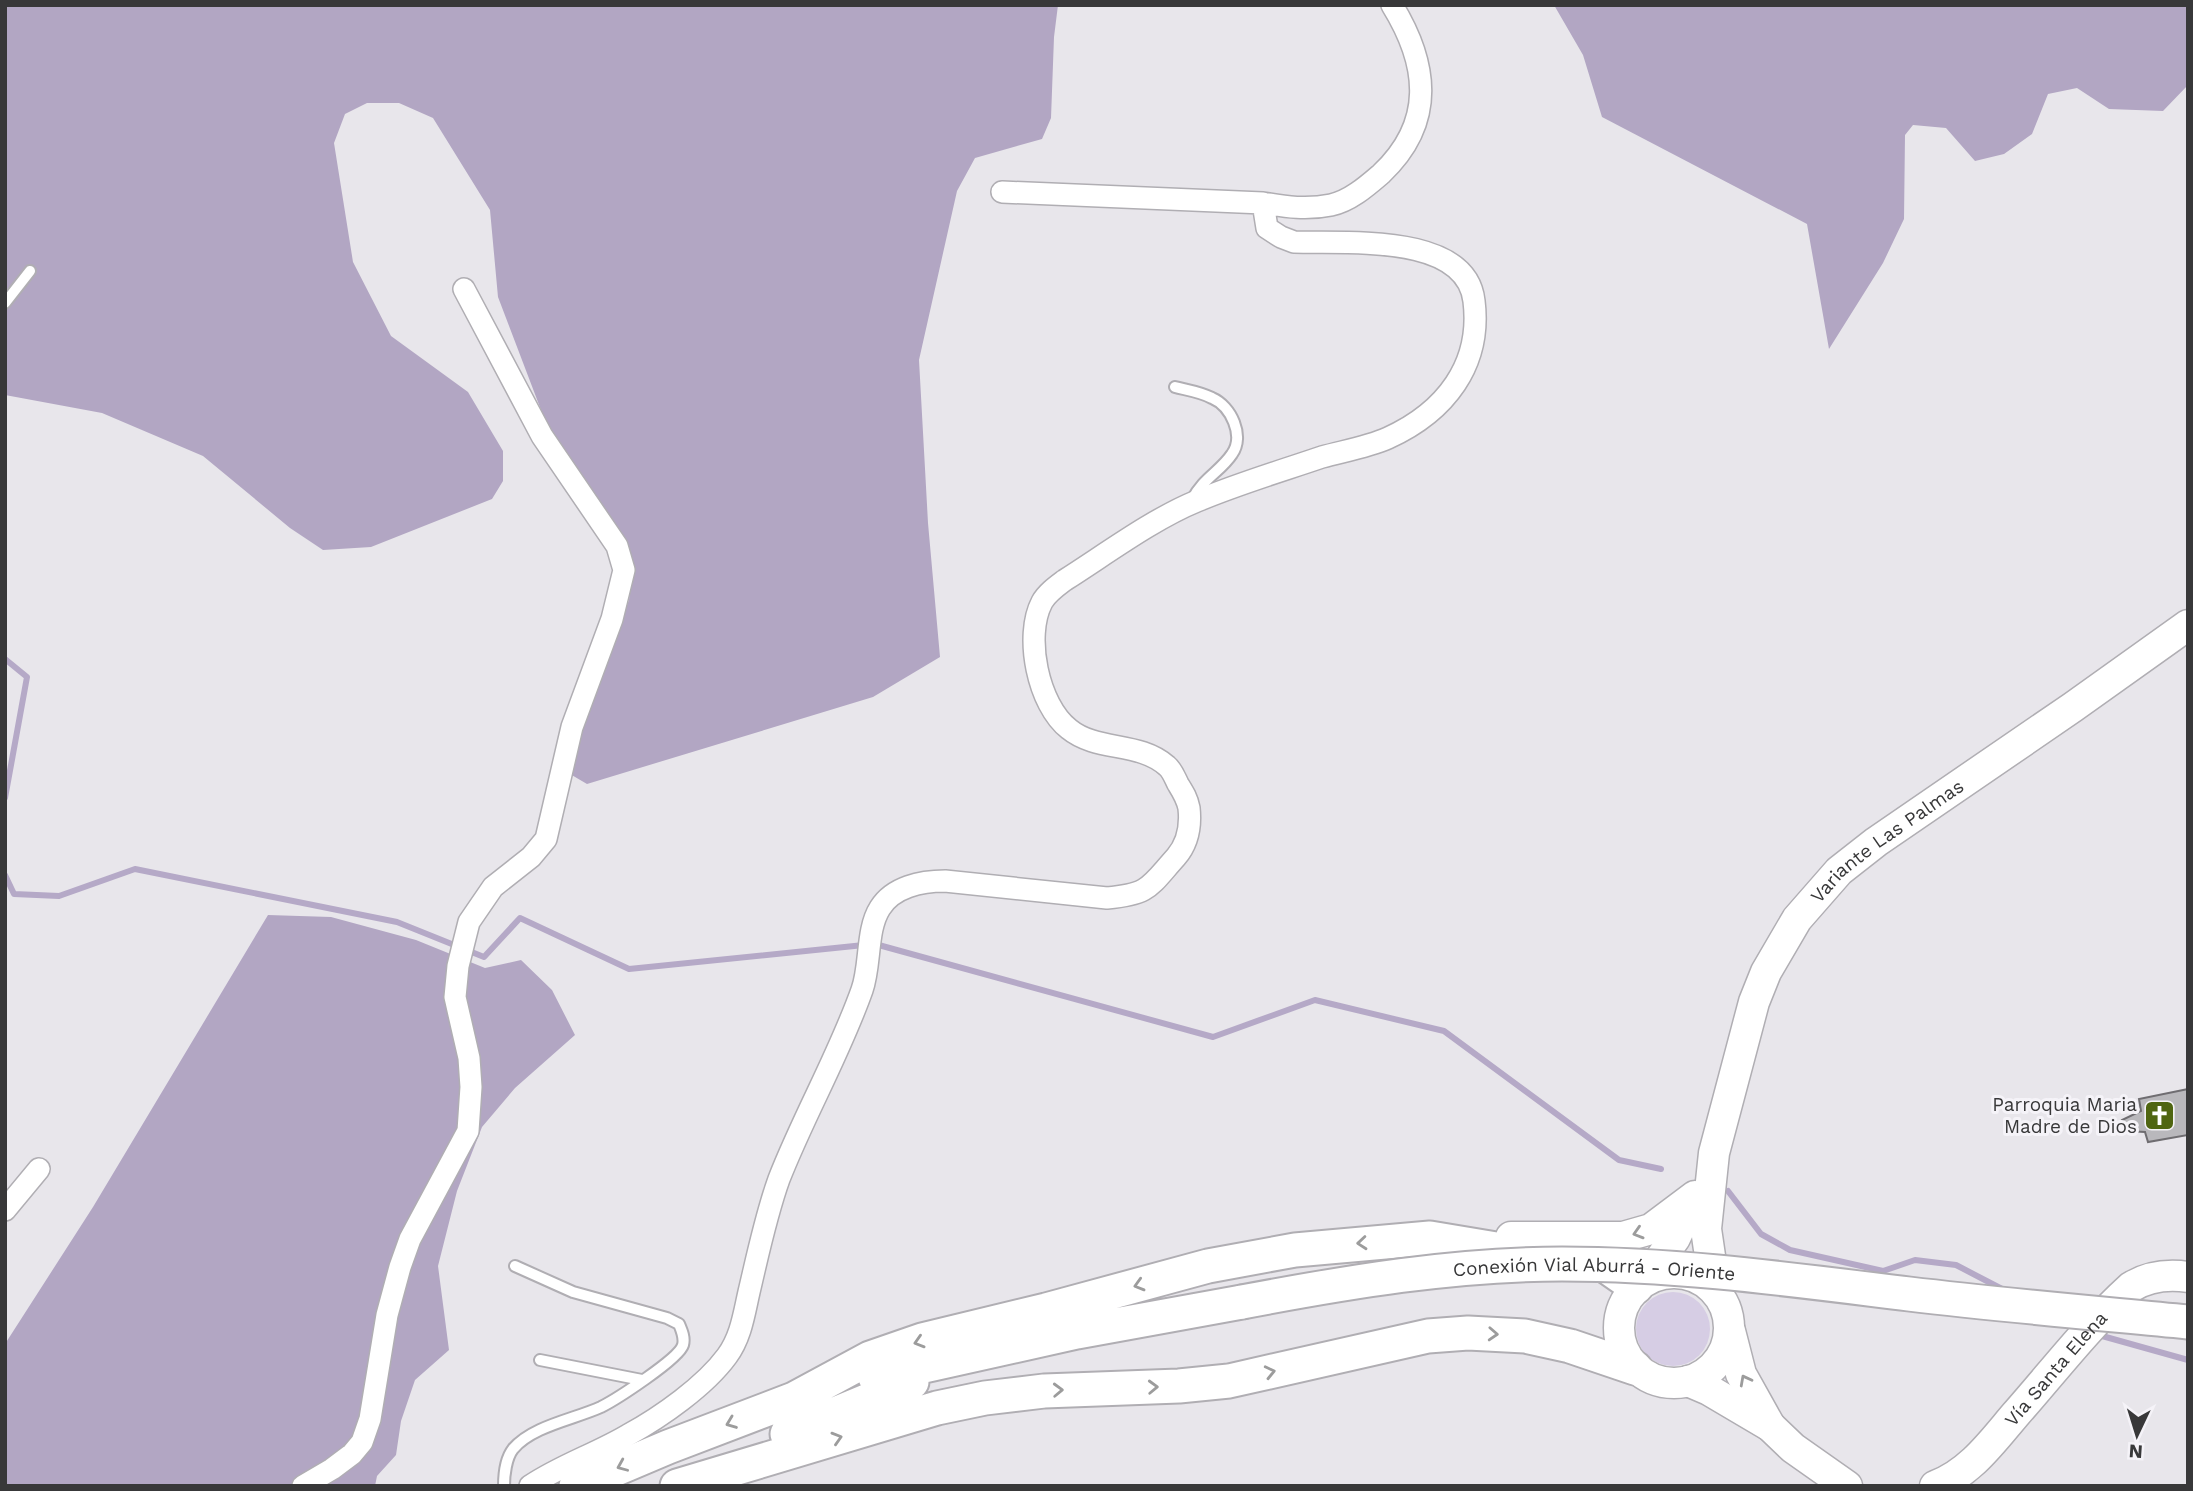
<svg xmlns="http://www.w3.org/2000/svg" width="2193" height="1491" font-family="'Work Sans',sans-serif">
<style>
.green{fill:#d6cde4}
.forest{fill:#b2a6c3}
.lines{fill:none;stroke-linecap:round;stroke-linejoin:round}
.stream{stroke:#b5a9c7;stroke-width:6}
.building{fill:#b9b8bc;stroke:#6f6d71;stroke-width:2}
.lane-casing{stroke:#b0aeb3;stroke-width:14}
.street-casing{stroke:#b0aeb3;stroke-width:24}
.secondary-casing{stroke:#b0aeb3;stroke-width:33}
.primary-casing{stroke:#b0aeb3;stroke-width:37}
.lane{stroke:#fff;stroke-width:10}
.street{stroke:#fff;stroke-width:21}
.secondary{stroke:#fff;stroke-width:30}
.primary{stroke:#fff;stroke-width:33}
.primary-bridge-casing{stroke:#b0aeb3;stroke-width:37;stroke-linecap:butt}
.primary-bridge{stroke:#fff;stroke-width:33}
.oneway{stroke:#9c9c9c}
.labels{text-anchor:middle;stroke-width:6;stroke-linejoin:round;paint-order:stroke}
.street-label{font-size:19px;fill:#383839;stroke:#f5f3f8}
.poi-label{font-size:19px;fill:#383839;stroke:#f5f3f8;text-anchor:end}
</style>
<rect width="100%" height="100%" fill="#e8e6eb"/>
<path class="green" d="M1636 1329a37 37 0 1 1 74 0a37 37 0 1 1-74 0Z"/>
<path class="forest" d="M5 5H1058L1054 37 1051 118 1042 139 975 158 957 191 919 360 928 523 940 657 873 697 587 784 570 774 572 751 629 600 632 564 549 431 498 297 490 210 433 118 399 103H367L345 114 334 143 353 262 391 336 468 392 503 451V481L492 499 371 547 323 550 290 528 203 456 102 413 5 395Z
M1554 5H2188V85L2163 111 2109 109 2077 88 2048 94 2032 134 2004 154 1975 161 1946 128 1913 125 1905 135 1904 219 1883 263 1829 349 1807 224 1602 117 1583 55Z
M268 915 331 917 416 940 485 968 521 960 552 990 575 1035 515 1088 482 1127 457 1191 438 1266 449 1350 415 1380 401 1421 396 1455 377 1476 375 1486H5V1344L93 1207Z"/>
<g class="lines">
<path class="stream" d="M5 659 27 677 5 798
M5 875 14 894 59 896 135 869 397 922 484 957 520 918 629 969 864 945
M875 944 1213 1037 1315 1000 1444 1031 1619 1160 1661 1169
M1728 1191 1761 1234 1790 1250 1883 1271 1915 1260 1956 1265 2004 1290
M2095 1334 2188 1360"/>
</g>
<path class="building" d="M2188 1089V1135L2148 1142 2145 1132 2126 1131 2122 1120 2141 1111 2139 1099Z"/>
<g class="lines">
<defs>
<path id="lane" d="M5 303 30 271
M1175 387C1187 390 1201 392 1212 398 1231 406 1245 436 1232 454 1220 472 1204 477 1192 500
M540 1360 642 1380
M504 1486C504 1475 506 1458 513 1449 532 1426 575 1419 601 1407 615 1400 679 1359 683 1345 685 1338 682 1331 679 1324L667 1318 573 1292 515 1266"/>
<path id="street" d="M1002 192 1263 203C1286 207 1307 210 1331 205 1350 201 1367 186 1381 174 1435 123 1429 65 1392 5
M5 1210 39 1169
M303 1486 332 1469 352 1454 362 1442 370 1419 387 1315 400 1267 410 1239 468 1131 471 1087 469 1058 455 997 458 966 469 922 493 887 531 857 546 839 572 727 612 619 624 570 617 546 542 436 464 289
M530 1486C561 1465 596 1454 628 1435 661 1417 705 1386 727 1356 741 1337 744 1314 749 1292 758 1254 766 1215 779 1179 804 1115 839 1055 862 990 871 965 866 930 880 908 893 887 921 881 945 881L1107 898C1150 894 1149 887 1176 857 1188 843 1191 826 1189 808 1187 798 1183 792 1178 784 1175 778 1172 770 1167 766 1139 741 1097 752 1069 729 1038 705 1024 636 1042 602 1047 593 1057 586 1065 580 1106 554 1153 519 1197 501 1237 484 1281 471 1322 457 1344 451 1368 447 1388 438 1445 412 1482 365 1474 301 1466 232 1344 244 1294 242L1281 237 1267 228 1263 203"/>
<g id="secondary">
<path d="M1511 1237H1623L1651 1229 1695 1196"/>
<circle cx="1674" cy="1328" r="55"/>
<path d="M1646 1279 1675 1238 1694 1198"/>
<path id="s1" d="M1715 1290 1706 1229 1714 1153 1754 1002 1766 972 1797 919 1839 871 1876 842 2073 707 2188 625"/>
<path d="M1730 1331 1741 1374 1770 1426"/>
<path d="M1688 1381 1709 1390 1770 1426 1793 1448 1847 1486"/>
<path id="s2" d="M1935 1486C1970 1473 1992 1442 2015 1415 2053 1372 2088 1326 2131 1287 2149 1276 2167 1274 2188 1277"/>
</g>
<path id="primary" d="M1593 1257 1636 1287
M875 1377 1077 1332 1242 1302
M794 1399 870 1358 922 1340 1046 1310 1208 1266 1295 1250 1430 1238 1496 1249 1543 1252
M787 1434 912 1382
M576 1486 668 1447 794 1399 816 1393
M677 1486 937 1408 985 1398 1044 1391 1179 1386 1229 1381 1428 1336 1468 1333 1525 1336 1570 1346 1635 1368"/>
</defs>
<use href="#lane" class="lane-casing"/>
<use href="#street" class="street-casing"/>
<use href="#secondary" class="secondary-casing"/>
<use href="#primary" class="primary-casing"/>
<use href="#lane" class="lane"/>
<use href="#street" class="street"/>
<use href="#secondary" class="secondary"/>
<use href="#primary" class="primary"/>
<defs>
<g id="primary-bridge">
<path id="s3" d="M1242 1302C1348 1282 1454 1264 1562 1264 1679 1264 1794 1280 1909 1294 2002 1305 2095 1313 2188 1322"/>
</g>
</defs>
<use href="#primary-bridge" class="primary-bridge-casing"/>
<use href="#primary-bridge" class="primary-bridge"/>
</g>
<defs><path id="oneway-chevron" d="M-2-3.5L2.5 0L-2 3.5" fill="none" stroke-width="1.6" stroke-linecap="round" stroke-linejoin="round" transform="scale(1.75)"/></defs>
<g class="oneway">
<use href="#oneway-chevron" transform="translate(1638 1233) rotate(163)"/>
<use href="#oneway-chevron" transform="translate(1362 1243) rotate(175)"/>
<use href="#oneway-chevron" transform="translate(1139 1285) rotate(164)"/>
<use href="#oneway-chevron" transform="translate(1493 1334) rotate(3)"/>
<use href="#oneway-chevron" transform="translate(919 1342) rotate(163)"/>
<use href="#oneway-chevron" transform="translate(1270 1372) rotate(-13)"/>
<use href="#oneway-chevron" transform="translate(1745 1380) rotate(-118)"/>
<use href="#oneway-chevron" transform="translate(1153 1387) rotate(-2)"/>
<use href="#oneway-chevron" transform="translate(1058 1390) rotate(-2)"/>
<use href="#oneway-chevron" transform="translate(731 1423) rotate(159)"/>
<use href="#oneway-chevron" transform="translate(837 1438) rotate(-17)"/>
<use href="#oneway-chevron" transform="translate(622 1466) rotate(157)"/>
</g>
<defs>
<symbol id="church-square" viewBox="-11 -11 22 22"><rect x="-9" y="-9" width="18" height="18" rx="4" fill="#4f6511" stroke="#f5f3f8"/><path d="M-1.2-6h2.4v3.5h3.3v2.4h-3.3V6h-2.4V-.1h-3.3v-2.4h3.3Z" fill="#fff"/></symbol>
</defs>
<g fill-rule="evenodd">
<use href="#church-square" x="2142" y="1098" width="35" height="35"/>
</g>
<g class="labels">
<g class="street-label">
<text dy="7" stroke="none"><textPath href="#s1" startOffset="508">Variante Las Palmas</textPath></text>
<text dy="7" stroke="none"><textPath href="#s3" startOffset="355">Conexión Vial Aburrá - Oriente</textPath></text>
<text dy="7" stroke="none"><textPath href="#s2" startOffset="170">Vía Santa Elena</textPath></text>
</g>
<g class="poi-label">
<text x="2137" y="1111">Parroquia Maria<tspan x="2137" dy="22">Madre de Dios</tspan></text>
</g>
</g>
<rect width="2193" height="1491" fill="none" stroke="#383839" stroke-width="14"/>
<g transform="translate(2137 1435) rotate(184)" stroke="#f5f3f8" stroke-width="5" paint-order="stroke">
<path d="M0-5L12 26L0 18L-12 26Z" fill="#383839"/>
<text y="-10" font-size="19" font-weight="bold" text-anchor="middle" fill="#383839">N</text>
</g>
</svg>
